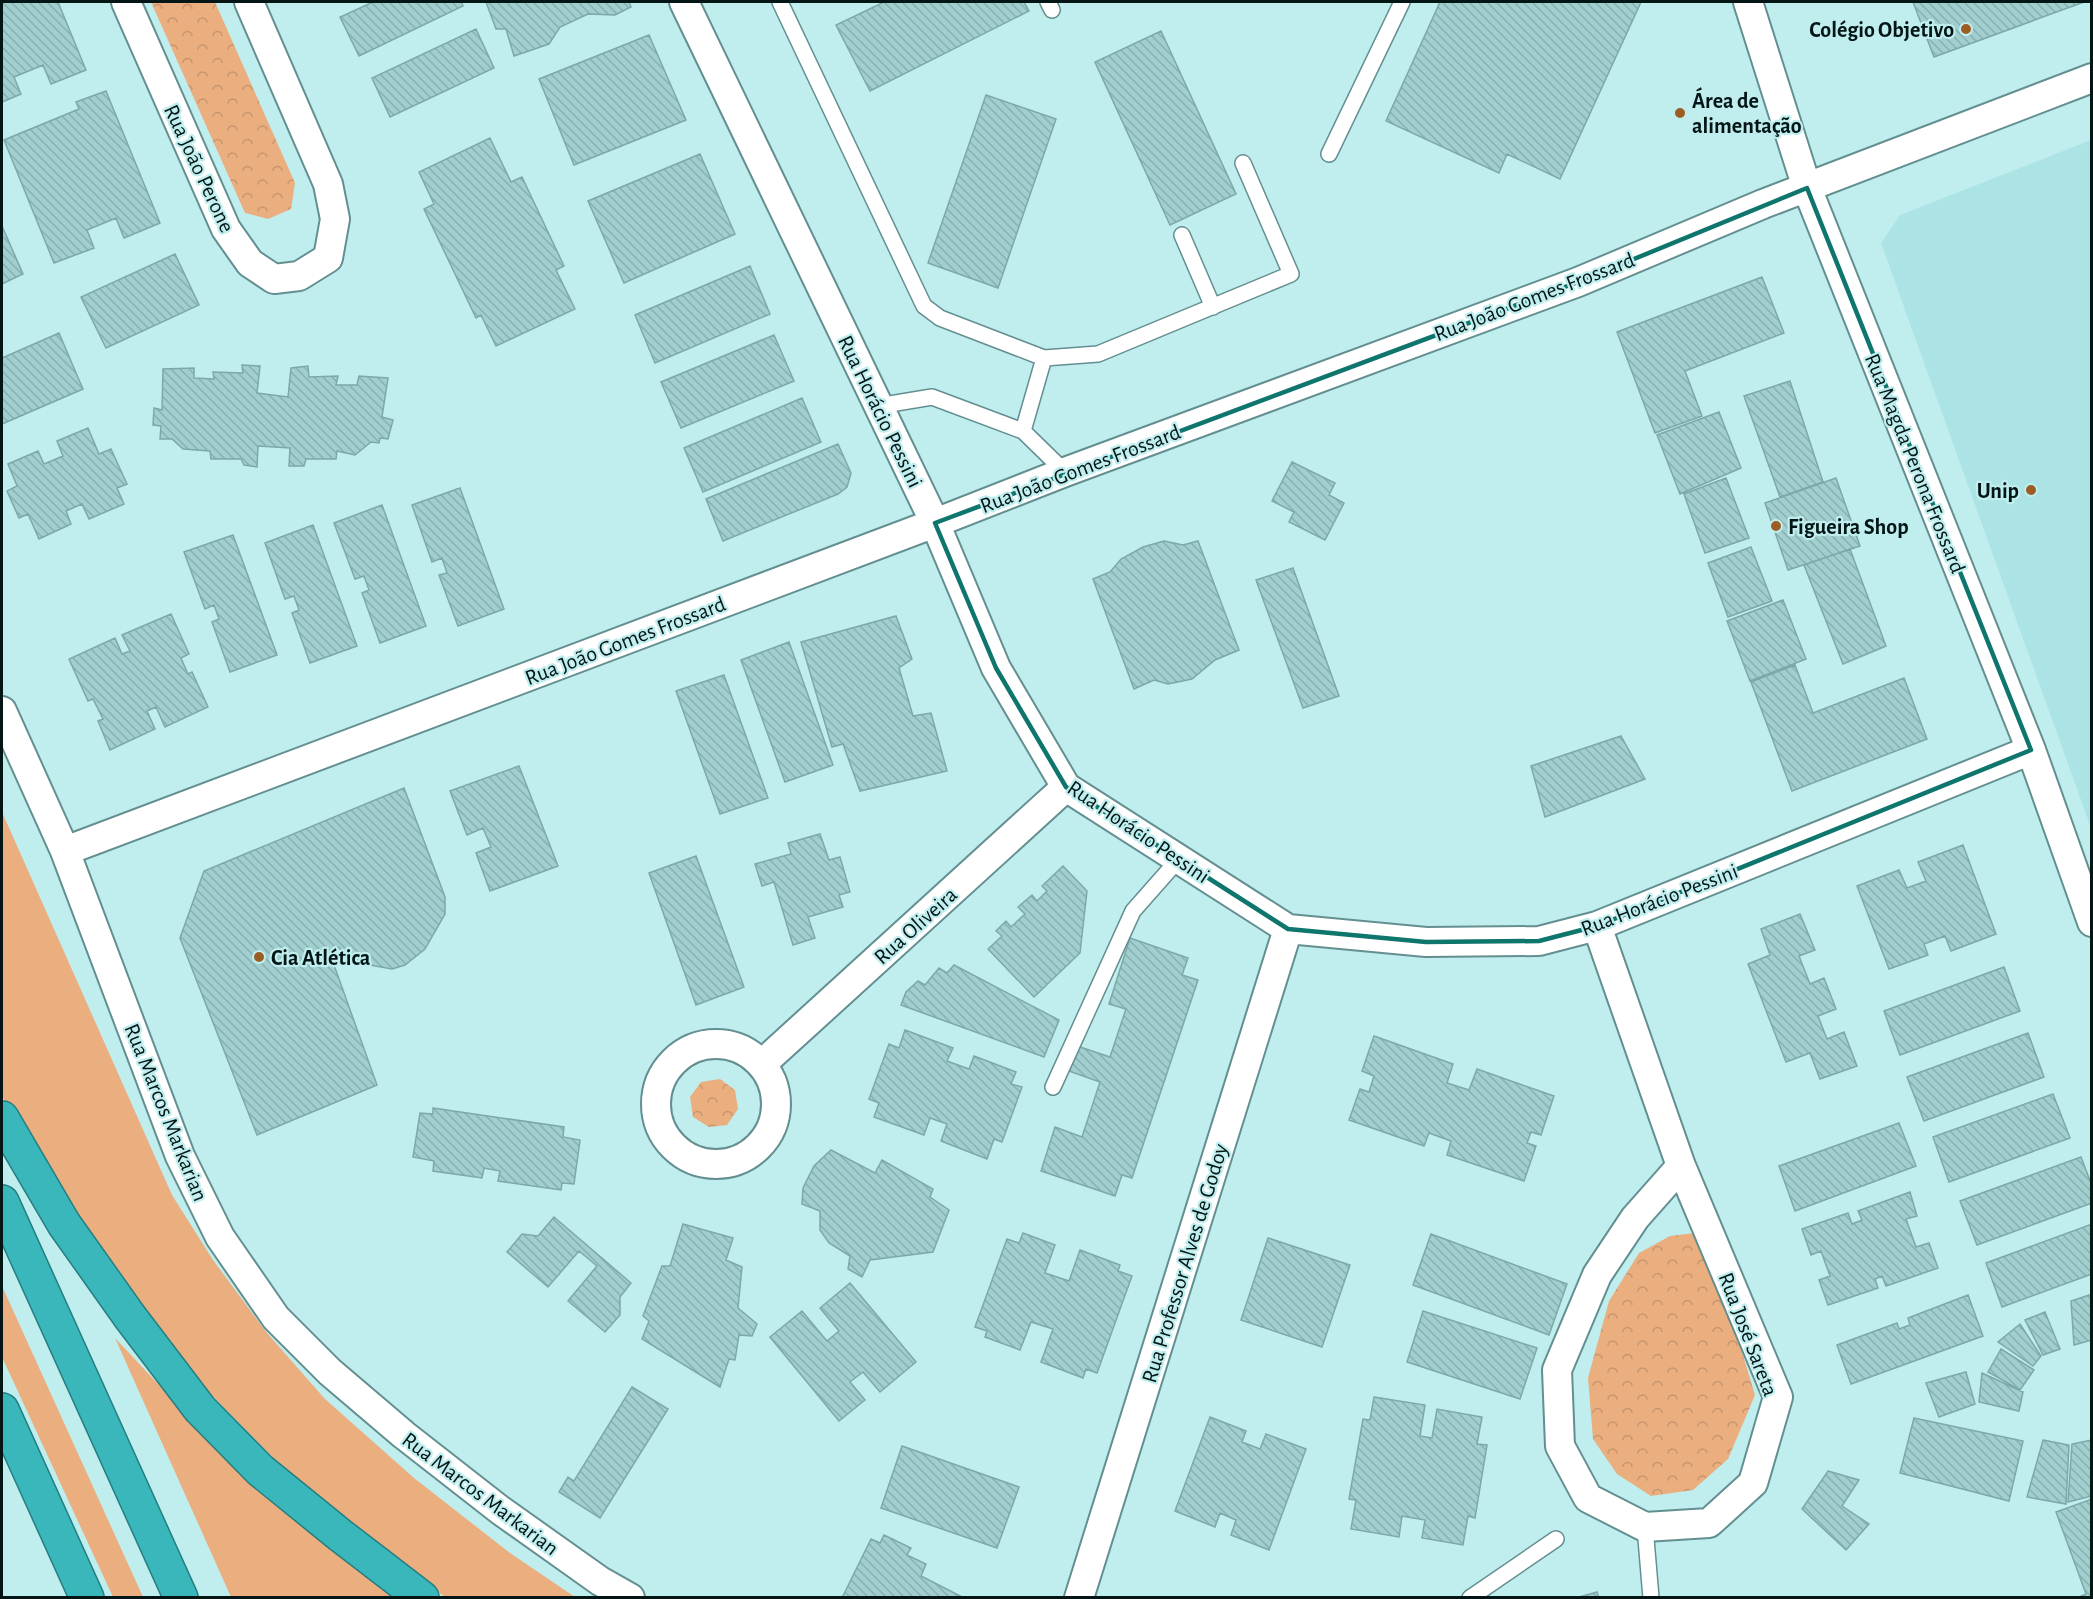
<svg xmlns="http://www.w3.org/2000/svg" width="2093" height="1599" font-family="'Alegreya Sans',sans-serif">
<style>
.built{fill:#ace4e6}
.grass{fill:#eaae7f}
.park{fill:url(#park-crowns)}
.building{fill:url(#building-back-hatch);stroke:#7ca8a9;stroke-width:1.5}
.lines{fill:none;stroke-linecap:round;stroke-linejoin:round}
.service-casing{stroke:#648f90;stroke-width:18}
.minor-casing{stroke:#648f90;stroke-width:32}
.motorway-casing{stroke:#267e81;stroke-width:36}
.service{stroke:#fff;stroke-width:15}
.minor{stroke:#fff;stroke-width:28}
.motorway{stroke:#39b7bb;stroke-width:33}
.marked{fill:none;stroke:#0f766e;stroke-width:4.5;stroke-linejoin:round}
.poi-dot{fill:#9c5d25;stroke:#c0eeef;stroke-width:2}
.labels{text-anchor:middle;stroke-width:4.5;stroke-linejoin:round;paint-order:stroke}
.poi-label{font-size:22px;font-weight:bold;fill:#041515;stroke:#c0eeef;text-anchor:start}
.street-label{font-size:22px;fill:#041515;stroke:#c0eeef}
</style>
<defs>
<pattern id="park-crowns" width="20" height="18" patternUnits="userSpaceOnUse" patternTransform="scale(1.5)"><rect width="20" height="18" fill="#eaae7f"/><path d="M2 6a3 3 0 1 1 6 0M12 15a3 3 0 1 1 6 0" fill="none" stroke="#c7956d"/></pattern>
<pattern id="building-back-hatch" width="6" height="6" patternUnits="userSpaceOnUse" patternTransform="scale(1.5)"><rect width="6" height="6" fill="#a1cecf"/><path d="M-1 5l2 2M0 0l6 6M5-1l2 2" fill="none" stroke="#89b0b1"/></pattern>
</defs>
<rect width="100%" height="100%" fill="#c0eeef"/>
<path class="built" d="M2091 140V828L1881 243 1900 215Z"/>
<path class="grass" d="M2 812 172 1195 213 1260 267 1333 325 1399 414 1478 510 1553 575 1597H445L364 1537 272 1457 199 1382 107 1264 60 1194 2 1096Z
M2 1286 143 1597H113L2 1357Z
M115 1338 247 1479 401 1597H231Z"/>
<path class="park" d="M151 2H215L295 183 291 209 268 219 245 213Z
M720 1079 735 1090 738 1109 727 1125 709 1127 693 1117 690 1097 701 1082Z
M1695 1233 1714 1260 1755 1395 1728 1459 1693 1490 1651 1496 1617 1474 1593 1439 1588 1378 1609 1301 1639 1253 1670 1236Z"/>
<path class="building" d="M2 2H58L86 70 51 84 43 65 14 77 21 94 2 102Z
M373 2H461L463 6 359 56 340 17Z
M486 2H629L631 7 615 15 588 14 560 27 549 44 514 56 506 29H496Z
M884 2H1024L1029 11 870 91 836 25Z
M1440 2H1641L1560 179 1507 154 1499 173 1386 121Z
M1913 2H2084L1934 57Z
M476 29 494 68 390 117 372 78Z
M1161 31 1236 194 1170 225 1095 62Z
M649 35 686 120 574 165 539 79Z
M106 91 160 223 124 238 116 218 87 230 94 248 54 263 4 140 79 109 76 102Z
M986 95 1056 119 998 288 928 263Z
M490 138 511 182 522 177 564 266 556 270 575 309 496 346 481 315 476 318 424 209 434 204 419 172Z
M700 154 735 234 624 283 588 201Z
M2 226 23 274 2 284Z
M175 254 199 305 106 348 81 297Z
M750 266 770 314 655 363 635 315Z
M1762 277 1784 333 1685 371 1702 416 1655 433 1617 332Z
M59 333 83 389 2 424V358Z
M774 335 794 381 681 428 661 382Z
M242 365 260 366 257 393 288 397 291 368 308 366 309 377 338 376 336 385H357L359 376 388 378 382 417 393 420 388 439 380 438 379 443 371 442 355 455 337 451 336 459H306L304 466H289L290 448 258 446 257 467 244 465 241 459H211L210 451 183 449 172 439H160L161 426 153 425 154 408 162 410 163 369 194 368V378L214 379 213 372 243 373Z
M1790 381 1823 482 1780 497 1744 396Z
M802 398 821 442 703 492 684 448Z
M1719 412 1741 468 1680 494 1657 435Z
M88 428 99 454 111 449 127 484 117 488 124 504 89 519 82 504 66 511 71 524 39 539 28 514 19 518 7 491 17 486 8 464 38 451 44 464 63 456 57 441Z
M838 444 851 473 847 487 838 494 723 541 706 499Z
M1292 462 1335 483 1329 495 1344 503 1325 540 1289 522 1294 512 1272 501Z
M1726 478 1749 538 1705 553 1684 494Z
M1836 478 1860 546 1788 570 1765 503Z
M460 488 504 609 458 626 439 575 447 573 442 558 432 562 412 505Z
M382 505 426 626 380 643 362 593 369 590 364 576 355 579 334 523Z
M313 525 357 646 310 663 292 613 299 610 294 596 285 599 265 543Z
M233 535 277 655 230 672 212 622 219 619 214 605 205 609 184 552Z
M1164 541 1183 545 1198 541 1239 650 1215 660 1192 679 1168 684 1154 680 1134 689 1093 579 1110 572 1121 559 1143 547Z
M1751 547 1772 601 1728 617 1708 563Z
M1850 549 1886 646 1843 664 1804 565Z
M1293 568 1339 696 1303 708 1256 580Z
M1783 600 1806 659 1750 681 1727 621Z
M171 614 189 654 181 658 188 674 192 672 208 707 165 727 156 707 147 711 155 729 110 750 98 721 103 719 93 699 88 701 69 659 115 638 122 654 130 651 122 635Z
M896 616 912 659 899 668 913 716 931 713 947 771 860 791 843 744 832 747 801 642Z
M789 642 833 765 785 782 741 660Z
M1795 665 1813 713 1904 678 1927 739 1792 791 1751 682Z
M724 675 768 798 720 814 676 691Z
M1621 736 1645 779 1545 817 1531 766Z
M519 766 558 866 490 891 476 853 491 847 483 828 467 835 450 791Z
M404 788 445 897V914L425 949 405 965 392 969 353 962 338 947 329 951 377 1085 257 1135 180 938 204 871Z
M820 834 829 860 840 857 850 892 839 895 843 907 808 917 815 938 793 945 774 882 762 886 755 864 791 854 788 843Z
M1963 845 1996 934 1951 951 1945 936 1924 944 1928 955 1889 969 1857 886 1899 870 1907 888 1926 881 1918 862Z
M696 856 744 987 696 1005 649 873Z
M1063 866 1087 891 1080 953 1034 997 988 949 1002 936 996 931 1006 921 1011 927 1025 914 1018 907 1032 895 1037 901 1047 891 1042 886Z
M1800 914 1815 950 1799 956 1810 984 1824 978 1836 1009 1818 1016 1827 1039 1844 1032 1857 1066 1820 1079 1810 1053 1786 1062 1748 964 1770 955 1761 929Z
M1130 938 1188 958 1182 975 1198 980 1132 1178 1122 1175 1115 1196 1041 1171 1055 1127 1082 1137 1100 1082 1069 1071 1077 1046 1110 1057 1126 1009 1109 1004Z
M954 965 1059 1020 1044 1057 901 1005 906 992 918 981 925 985 939 968 947 973Z
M2004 967 2020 1011 1900 1055 1884 1011Z
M905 1030 953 1048 947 1061 969 1069 974 1056 1016 1072 1011 1084 1022 1087 1002 1142 994 1139 987 1159 941 1141 947 1124 930 1118 924 1135 874 1117 879 1103 869 1099 889 1044 899 1048Z
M2028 1033 2044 1077 1924 1121 1907 1077Z
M1374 1036 1453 1064 1447 1083 1469 1090 1477 1069 1554 1096 1541 1135 1531 1132 1527 1143 1536 1146 1524 1181 1447 1155 1451 1141 1429 1133 1424 1146 1349 1120 1360 1089 1369 1092 1374 1076 1362 1071Z
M2053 1094 2070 1138 1949 1182 1933 1137Z
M433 1108 564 1127 563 1137 580 1140 574 1184 562 1183 561 1190 498 1181 500 1171 484 1168 482 1178 433 1171 434 1161 413 1157 420 1113 433 1114Z
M1899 1123 1916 1166 1795 1211 1779 1166Z
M831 1150 875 1173 882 1160 933 1189 930 1197 949 1210 933 1252 870 1260 862 1277 848 1269 850 1256 829 1243 820 1230V1211L802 1204 803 1188 814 1166Z
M2081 1157 2092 1186V1203L1977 1245 1960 1201Z
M1910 1192 1917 1216 1906 1219 1916 1247 1929 1243 1938 1268 1886 1286 1882 1276 1875 1279 1878 1288 1828 1305 1819 1280 1830 1276 1821 1251 1811 1255 1802 1229 1848 1213 1852 1224 1862 1220 1858 1211Z
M554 1217 631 1283 620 1297V1315L605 1332 568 1301 597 1266 579 1251 548 1287 507 1252 522 1234 538 1236Z
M683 1224 733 1238 726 1260 742 1267 738 1308 757 1324 752 1336 739 1335 735 1360 729 1359 720 1387 642 1339 649 1321 643 1316 662 1266H670Z
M2092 1224V1274L2002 1307 1986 1263Z
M1023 1233 1055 1245 1045 1273 1069 1281 1080 1250 1120 1265 1118 1271 1132 1276 1097 1373 1086 1369 1083 1378 1041 1362 1053 1329 1031 1322 1020 1350 985 1337 987 1331 975 1327 1007 1239 1019 1243Z
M1431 1234 1567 1284 1549 1335 1413 1285Z
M1268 1238 1350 1265 1322 1347 1241 1320Z
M850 1283 916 1362 880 1392 863 1372 850 1382 865 1400 839 1421 770 1337 802 1311 827 1341 839 1331 820 1308Z
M2092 1294V1340L2074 1345 2071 1301Z
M1968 1295 1983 1336 1851 1384 1837 1345 1897 1323 1899 1329 1910 1325 1908 1318Z
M1423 1311 1537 1348 1520 1399 1407 1362Z
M2045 1312 2060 1349 2043 1355 2025 1320Z
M2020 1324 2041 1356 2033 1366 1998 1342Z
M2001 1349 2034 1370 2020 1390 1988 1372Z
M1966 1372 1975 1404 1939 1417 1926 1383Z
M1982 1373 2023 1392 2019 1411 1979 1402Z
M632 1387 668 1409 600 1518 559 1492 568 1477 574 1481Z
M1374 1397 1425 1405 1420 1436 1432 1438 1437 1409 1482 1417 1477 1444 1487 1445 1475 1518 1468 1516 1463 1545 1422 1538 1425 1520 1402 1516 1399 1537 1351 1529 1356 1500 1349 1499 1363 1419 1370 1420Z
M1210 1417 1246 1431 1242 1442 1260 1449 1266 1434 1306 1449 1269 1550 1231 1535 1236 1520 1220 1513 1215 1527 1175 1511Z
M1914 1418 2023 1441 2009 1501 1900 1473Z
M2043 1440 2069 1445 2066 1504 2027 1497Z
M2092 1440V1496L2068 1502 2072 1444Z
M902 1446 1019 1487 997 1548 881 1508Z
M1828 1471 1859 1480 1842 1506 1869 1524 1846 1550 1802 1509Z
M2092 1499V1598H2077L2086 1594 2056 1512Z
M884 1535 911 1548 907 1555 926 1564 921 1576 964 1598H842L871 1539 880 1543Z
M1597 1592 1599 1598H1576Z"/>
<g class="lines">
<defs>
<path id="service" d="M780 2 924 306 940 318 1044 358 1098 354 1291 274 1243 163
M1048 2 1052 10
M1329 154 1402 2
M1182 235 1213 307
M878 406 932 397 1023 431 1065 472
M1023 431 1044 358
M1053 1087 1133 911 1178 860
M1645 1527 1651 1598
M1470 1598 1556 1539"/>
<path id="minor" d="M126 2 226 229 250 263 274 279 299 276 328 258 335 219 328 184 249 2
M684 2 935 523 996 668 1066 787 1288 929 1426 942 1539 941 1597 926 2031 750
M1748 2 1807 188 2031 750 2092 922
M2 711 65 851 180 1156 220 1237 276 1318 330 1372 404 1435 500 1510 600 1581 630 1598
M65 851 935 523 1065 472 1578 282 1763 204 2092 78
M1597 926 1681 1166 1778 1397 1753 1483 1709 1523 1645 1527 1588 1498 1560 1446 1557 1370 1597 1275 1635 1218 1681 1166
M656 1104a60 60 0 1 1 120 0a60 60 0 1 1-120 0Z
M763 1063 1066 787
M1079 1598 1288 929"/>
<path id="motorway" d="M2 1118 64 1224 130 1317 200 1409 260 1470 340 1535 422 1598
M2 1202 181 1598
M2 1410 87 1598"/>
</defs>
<use href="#service" class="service-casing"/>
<use href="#minor" class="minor-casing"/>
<use href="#motorway" class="motorway-casing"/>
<use href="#service" class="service"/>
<use href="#minor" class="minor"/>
<use href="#motorway" class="motorway"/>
</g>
<path class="marked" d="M1807 188 2031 750 1597 926 1539 941 1426 942 1288 929 1066 787 996 668 935 523 1578 282Z"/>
<g class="poi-dot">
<circle cx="1966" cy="29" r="6"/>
<circle cx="1680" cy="113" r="6"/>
<circle cx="2031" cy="490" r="6"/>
<circle cx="1776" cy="526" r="6"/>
<circle cx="259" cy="957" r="6"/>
</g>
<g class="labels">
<g class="poi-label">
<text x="1954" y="37" text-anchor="end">Colégio Objetivo</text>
<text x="1692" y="108">Área de<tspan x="1692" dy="25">alimentação</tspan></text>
<text x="2019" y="498" text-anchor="end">Unip</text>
<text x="1788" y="534">Figueira Shop</text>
<text x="271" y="965">Cia Atlética</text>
</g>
<g class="street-label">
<text transform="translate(200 168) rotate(65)" y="8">Rua João Perone</text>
<text transform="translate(1534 296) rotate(-21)" y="8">Rua João Gomes Frossard</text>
<text transform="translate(881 411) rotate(64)" y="8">Rua Horácio Pessini</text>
<text transform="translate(1916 463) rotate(68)" y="8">Rua Magda Perona Frossard</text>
<text transform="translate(1080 468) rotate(-21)" y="8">Rua João Gomes Frossard</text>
<text transform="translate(625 640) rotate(-21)" y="8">Rua João Gomes Frossard</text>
<text transform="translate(1139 831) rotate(34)" y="8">Rua Horácio Pessini</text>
<text transform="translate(1659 899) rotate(-21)" y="8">Rua Horácio Pessini</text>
<text transform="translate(915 925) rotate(-42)" y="8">Rua Oliveira</text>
<text transform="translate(167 1112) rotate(68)" y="8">Rua Marcos Markarian</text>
<text transform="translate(1184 1263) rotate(-73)" y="8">Rua Professor Alves de Godoy</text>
<text transform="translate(1749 1334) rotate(69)" y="8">Rua José Sareta</text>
<text transform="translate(481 1493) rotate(37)" y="8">Rua Marcos Markarian</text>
</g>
</g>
<rect width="2093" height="1599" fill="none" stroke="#041515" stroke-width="6"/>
</svg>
